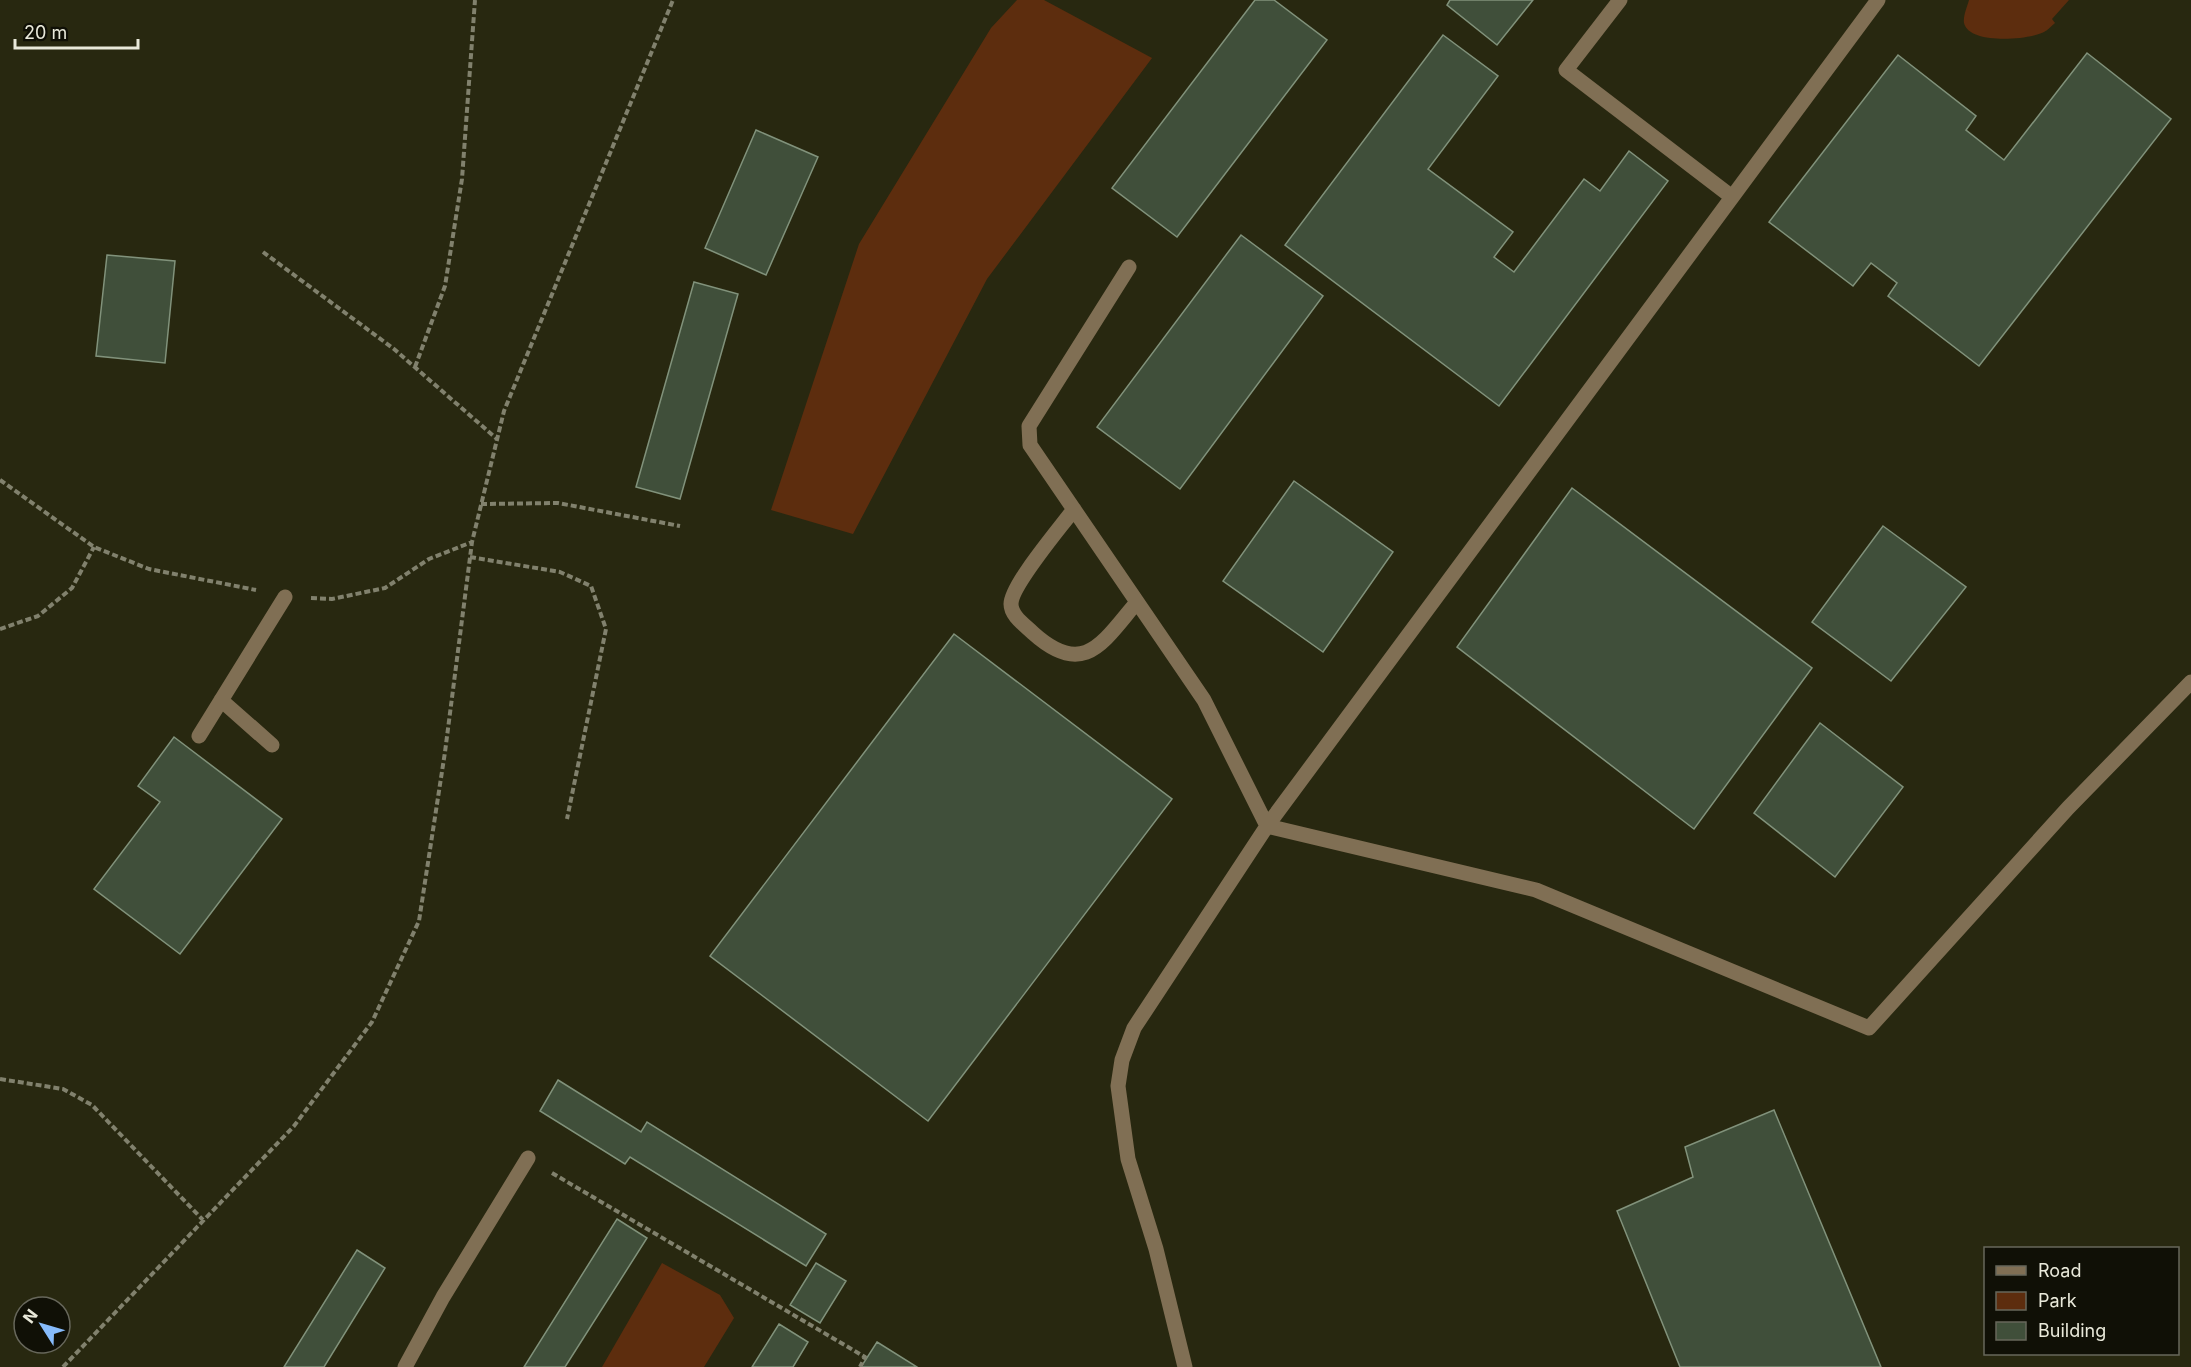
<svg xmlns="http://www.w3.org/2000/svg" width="2191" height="1367" font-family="Inter,sans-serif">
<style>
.green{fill:#5d2d0e}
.building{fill:#404f3a;stroke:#81927b;stroke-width:1.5}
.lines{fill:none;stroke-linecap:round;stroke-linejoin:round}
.path{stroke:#81816d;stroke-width:4;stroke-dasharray:6 3;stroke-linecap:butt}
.minor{stroke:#806f54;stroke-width:15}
</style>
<rect width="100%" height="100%" fill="#282810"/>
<path class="green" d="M1017 0H1044L1152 58 987 279 853 534 771 510 859 244 991 28Z
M1969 0H2069L2052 19 2055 23C2051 26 2048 30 2044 32 2029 40 1969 45 1964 23 1963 16 1967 7 1969 0Z
M662 1263 720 1295 734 1318 704 1367H602Z"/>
<path class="building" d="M1255 0H1274L1327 40 1177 237 1112 188Z
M1450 0H1533L1497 45 1447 5Z
M1443 35 1498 76 1428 169 1513 232 1494 257 1514 272 1584 179 1600 191 1629 151 1668 181 1499 406 1285 245Z
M2087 53 2171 119 1979 366 1888 296 1897 283 1871 263 1853 286 1769 222 1898 55 1976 116 1966 130 2004 160Z
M756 130 818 157 766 275 705 248Z
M1241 235 1323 296 1180 489 1097 427Z
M107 255 175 261 165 363 96 356Z
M694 282 738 294 680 499 636 487Z
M1294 481 1393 552 1323 652 1223 581Z
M1572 488 1812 668 1694 829 1457 647Z
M1883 526 1966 587 1891 681 1812 622Z
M954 634 1172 799 928 1121 710 956Z
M1820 723 1903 787 1835 877 1754 813Z
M174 737 282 819 180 954 94 889 160 802 138 786Z
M558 1080 641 1132 647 1122 826 1234 806 1266 630 1157 625 1164 540 1111Z
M1774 1110 1881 1367H1680L1617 1211 1693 1177 1685 1147Z
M617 1219 647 1238 565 1367H524Z
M357 1250 385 1268 324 1367H284Z
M816 1263 846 1281 820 1323 790 1305Z
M779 1324 808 1342 793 1367H752Z
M877 1342 917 1367H861Z"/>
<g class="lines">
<path class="path" d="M263 252 394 349 497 439
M415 367 445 286 462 179 475 0
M0 480 94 547 149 569 256 590
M481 504 558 503 680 526
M470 557 560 572 591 586 606 629 567 819
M311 598 332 599 385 588 429 559 472 542
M0 629 38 616 72 588 94 547
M0 1079 63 1089 92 1105 203 1220
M552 1173 865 1357 860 1367
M63 1367 294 1126 372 1022 419 921 445 752 472 542 504 411 673 0"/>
<path class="minor" d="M1620 0 1566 70 1732 197
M1878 0 1267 826 1536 890 1869 1028 2068 808 2191 682
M1129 267 1029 426 1030 445 1204 700 1267 826 1134 1028 1122 1060 1118 1086 1128 1159 1156 1249 1185 1367
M1074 509C1061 527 1011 585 1011 604 1011 616 1025 625 1033 633 1084 679 1103 642 1137 602
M221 700 272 745
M199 736 285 597
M405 1367 443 1297 528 1158"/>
</g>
<rect x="1984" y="1247" width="195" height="108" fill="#101006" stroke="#67675b" stroke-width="1.5"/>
<rect x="1996" y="1266" width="30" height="9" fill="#806f54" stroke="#67675b" stroke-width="1.5"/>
<text x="2038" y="1277" font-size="18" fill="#e9e9da">Road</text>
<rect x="1996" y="1292" width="30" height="18" fill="#5d2d0e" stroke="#67675b" stroke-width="1.5"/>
<text x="2038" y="1307" font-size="18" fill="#e9e9da">Park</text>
<rect x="1996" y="1322" width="30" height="18" fill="#404f3a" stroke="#67675b" stroke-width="1.5"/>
<text x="2038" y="1337" font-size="18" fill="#e9e9da">Building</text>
<g transform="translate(42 1325) rotate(307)"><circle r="28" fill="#101006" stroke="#67675b" stroke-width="1.5"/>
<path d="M0-4.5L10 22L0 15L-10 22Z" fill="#86bbfb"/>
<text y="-9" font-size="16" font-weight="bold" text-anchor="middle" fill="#e9e9da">N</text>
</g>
<path d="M15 39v9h123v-9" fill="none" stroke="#e9e9da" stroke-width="3"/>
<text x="24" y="39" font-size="18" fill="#e9e9da" stroke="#101006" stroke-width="4.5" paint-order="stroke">20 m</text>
</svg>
